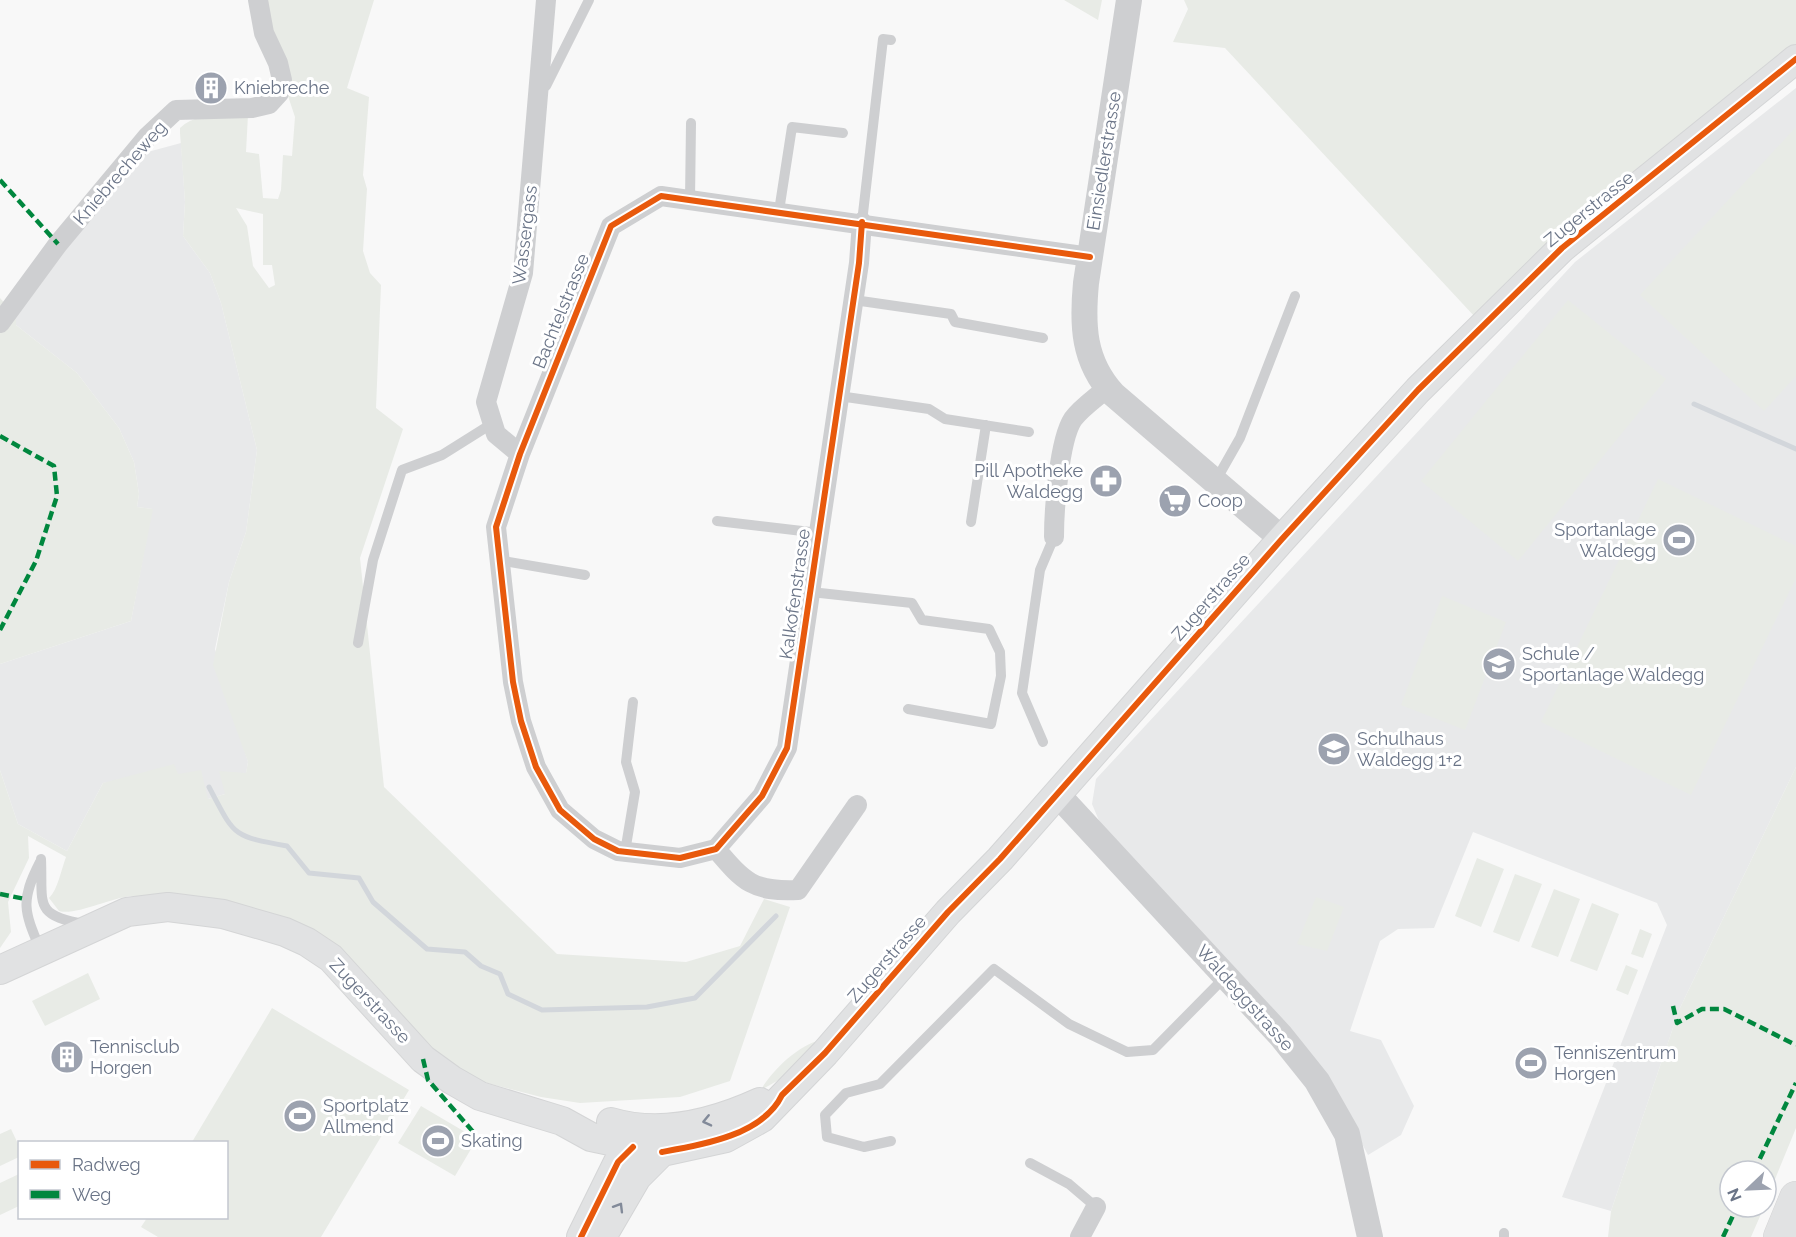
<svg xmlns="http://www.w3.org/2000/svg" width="1796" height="1237" font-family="Raleway,sans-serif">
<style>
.built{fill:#e8e9ea}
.green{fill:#e8ebe6;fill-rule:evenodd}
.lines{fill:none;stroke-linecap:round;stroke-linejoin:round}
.stream{stroke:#d2d6db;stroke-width:5}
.secondary-casing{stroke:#d4d5d6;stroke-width:30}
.motorway-casing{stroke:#d4d4d5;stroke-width:34}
.service{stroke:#cecfd1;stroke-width:10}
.minor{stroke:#cecfd1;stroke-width:20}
.tertiary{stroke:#cecfd1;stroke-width:26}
.secondary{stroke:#e1e2e3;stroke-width:28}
.motorway{stroke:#e1e2e3;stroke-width:33}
.quiet{stroke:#00873e;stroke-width:4.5;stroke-dasharray:9 4.5;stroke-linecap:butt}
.cycleway-casing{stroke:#fff;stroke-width:10}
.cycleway{stroke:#e8590c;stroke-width:6}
.oneway{stroke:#828a99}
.labels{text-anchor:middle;stroke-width:6;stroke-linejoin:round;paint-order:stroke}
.poi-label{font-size:18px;fill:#6a7487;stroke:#fff;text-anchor:start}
.street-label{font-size:18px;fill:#6a7487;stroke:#fff}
</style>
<rect width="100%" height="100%" fill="#f8f8f8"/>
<path class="built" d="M1796 88V767L1679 1010 1611 1211 1562 1197 1667 925 1657 903 1473 832 1434 928 1398 929 1380 941 1350 1031 1381 1040 1414 1106 1401 1135 1368 1155 1350 1121 1100 823 1092 804 1096 779 1575 262Z
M181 143 185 202 183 236 210 273 221 303 257 450 246 532 229 582 215 649 248 762 246 774 225 794 208 799 177 774 103 783 67 851 18 824 0 770V664L131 621 152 509 137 507 139 494 134 462 119 428 77 373 16 325V316L68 246 144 153Z"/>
<path class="green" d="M256 0H374L347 88 369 97 363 175 367 189 363 251 370 273 381 285 376 408 403 429 360 558 384 787 557 954 686 962 740 946 764 899 790 907 730 1081 680 1097 580 1103 541 1097 472 1079 443 1061 353 961 131 896C111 898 74 916 59 911L49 898C58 889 61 870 66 857L28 836 29 858 8 902 11 932 0 948V770L18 824 67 851 103 783 174 764 178 774 201 770 208 799 225 794 219 771 246 773 248 762 213 665 229 582 246 532 257 450 221 303 210 273 183 236 185 202 180 133V128C198 111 225 116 248 115L246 152 259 154 263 198 278 199 281 190 283 155 292 156 295 117ZM236 208 263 214V265H272L275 285 269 288 253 266 247 226Z
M1064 0H1102L1098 20Z
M1184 0H1796V44L1621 202 1488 331 1225 48 1173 42 1188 9Z
M1796 127V376L1764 411 1640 295Z
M0 298 16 316V325L77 373 119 428 134 462 139 494 137 507 153 509 131 621 0 664Z
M1568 300 1666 379 1518 561 1421 481Z
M1658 479 1796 546V578L1691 795 1541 722Z
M1442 596 1506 622 1465 730 1401 705Z
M1796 767V1128L1766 1201V1171H1730V1207H1764L1751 1237H1608L1611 1211 1679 1010Z
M1477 858 1504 869 1481 927 1455 916Z
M1515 874 1542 884 1519 942 1493 932Z
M1554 889 1580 899 1558 957 1531 947Z
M1316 897 1344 907 1327 951 1297 944Z
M1592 903 1619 914 1597 971 1570 961Z
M1640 929 1652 934 1643 958 1631 954Z
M1626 965 1638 970 1628 995 1616 990Z
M88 973 100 999 45 1026 32 1001Z
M272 1008 409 1090 321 1237H158L141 1227 147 1218H226V1142H192Z
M820 1040 784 1077 761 1090C771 1071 799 1045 820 1040Z
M421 1106 477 1139 455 1176 398 1143Z
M11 1129 19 1146V1157L0 1166V1134Z
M19 1174V1206L0 1215V1183Z"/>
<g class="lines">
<path class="stream" d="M1694 404 1796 449
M209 787C235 836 231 836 287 846L309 873 359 878 373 902 427 949 465 952 481 966 500 974 508 994 542 1010 647 1007 695 998 776 916"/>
<defs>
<path id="secondary" d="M0 970 127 912 168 907 223 914 285 932 307 942 331 958 423 1059 452 1080 480 1096 562 1121 591 1137 662 1152 726 1138 762 1118 825 1053 948 912 1000 859 1282 539 1418 390 1562 248 1796 59
M611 1122C661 1137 714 1123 760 1102
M581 1237 618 1162 633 1147
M602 1237 637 1177 662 1152"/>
<path id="motorway" d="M1780 1237 1796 1198"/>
</defs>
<use href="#secondary" class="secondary-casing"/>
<use href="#motorway" class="motorway-casing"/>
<path class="service" d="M540 87 546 86 589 0
M690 200 691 123
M779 211 792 127 843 133
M862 222 883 39 891 40
M854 300 951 314 955 322 1043 338
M839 396 929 409 945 419 1029 432
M1215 482 1240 438 1295 296
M717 521 819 533
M971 522 986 425
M498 560 585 575
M811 592 912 603 922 620 989 629 1000 652 1001 676 991 724 908 709
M358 643 373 560 402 470 442 455 493 423
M1043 742 1022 693 1040 570 1054 537
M625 852 635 792 626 762 633 702
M41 859C43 904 33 915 84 924
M40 949C24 911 20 901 40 862
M891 1141 864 1147 827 1137 825 1115 846 1093 880 1084 994 969 1069 1024 1127 1052 1153 1050 1226 976
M1030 1163 1069 1184 1096 1207
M1504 1237V1233"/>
<path class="minor" d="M862 222 859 263 787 748 762 796 716 849 680 858 618 851 594 839 560 810 536 767 521 721 513 682 496 527 520 454 611 226 661 196 1090 257
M0 323 58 244 148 136 176 110 252 108 269 104 279 93 282 80 278 63 264 33 258 0
M520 454 496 434 486 402 523 273 546 0
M1054 537C1054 511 1059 440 1073 419 1082 407 1096 398 1107 388
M716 849C744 882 753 892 798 890L857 805
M1080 1237 1096 1207"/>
<path class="tertiary" d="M1129 0 1086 283C1082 325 1083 361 1113 394L1282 539
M1057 794 1281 1036 1317 1081 1347 1134 1370 1237"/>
<use href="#secondary" class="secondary"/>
<use href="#motorway" class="motorway"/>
<path class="quiet" d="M0 180 58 244
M0 436 54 466 57 496 36 561 0 630
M0 894 25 899
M1673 1006 1677 1023 1702 1009H1724L1796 1045
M423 1059 428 1080 475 1134
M1754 1171 1796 1083
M1723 1237 1737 1207"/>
<defs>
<path id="cycleway" d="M862 222 859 263 787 748 762 796 716 849 680 858 618 851 594 839 560 810 536 767 521 721 513 682 496 527 520 454 611 226 661 196 1090 257
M662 1152C702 1145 763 1135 782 1095L825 1053 948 912 1000 859 1282 539 1418 390 1562 248 1796 59
M581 1237 618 1162 633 1147"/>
</defs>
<use href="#cycleway" class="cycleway-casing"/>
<use href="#cycleway" class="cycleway"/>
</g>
<defs><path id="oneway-chevron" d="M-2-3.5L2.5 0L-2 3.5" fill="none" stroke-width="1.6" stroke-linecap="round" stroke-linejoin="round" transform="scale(1.5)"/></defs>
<g class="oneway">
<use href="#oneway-chevron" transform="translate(707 1121) rotate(167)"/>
<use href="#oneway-chevron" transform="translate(619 1207) rotate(-59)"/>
</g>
<defs>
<symbol id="building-disc" viewBox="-11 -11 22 22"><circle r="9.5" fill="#9ca2af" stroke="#fff"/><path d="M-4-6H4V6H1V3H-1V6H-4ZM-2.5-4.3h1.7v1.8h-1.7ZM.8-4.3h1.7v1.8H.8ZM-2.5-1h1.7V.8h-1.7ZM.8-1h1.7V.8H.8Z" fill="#fff"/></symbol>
<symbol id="pharmacy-disc" viewBox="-11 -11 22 22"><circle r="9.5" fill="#9ca2af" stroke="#fff"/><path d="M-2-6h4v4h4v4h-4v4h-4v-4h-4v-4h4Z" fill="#fff"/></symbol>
<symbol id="supermarket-disc" viewBox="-11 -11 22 22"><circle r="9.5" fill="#9ca2af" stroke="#fff"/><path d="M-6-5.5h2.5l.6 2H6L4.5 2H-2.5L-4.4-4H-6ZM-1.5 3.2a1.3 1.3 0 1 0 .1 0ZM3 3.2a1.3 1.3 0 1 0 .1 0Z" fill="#fff"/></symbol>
<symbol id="stadium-disc" viewBox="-11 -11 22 22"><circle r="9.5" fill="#9ca2af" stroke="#fff"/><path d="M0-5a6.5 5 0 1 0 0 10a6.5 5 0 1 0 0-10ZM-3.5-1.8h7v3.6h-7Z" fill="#fff"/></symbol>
<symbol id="school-disc" viewBox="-11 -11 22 22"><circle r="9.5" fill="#9ca2af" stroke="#fff"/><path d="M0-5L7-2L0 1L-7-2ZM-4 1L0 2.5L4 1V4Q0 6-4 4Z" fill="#fff"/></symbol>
</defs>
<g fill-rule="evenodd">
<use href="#building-disc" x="192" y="69" width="38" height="38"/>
<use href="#pharmacy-disc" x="1087" y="462" width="38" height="38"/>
<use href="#supermarket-disc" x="1156" y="482" width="38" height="38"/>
<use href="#stadium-disc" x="1660" y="521" width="38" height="38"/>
<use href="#school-disc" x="1480" y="645" width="38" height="38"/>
<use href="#school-disc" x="1315" y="730" width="38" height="38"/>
<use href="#building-disc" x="48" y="1038" width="38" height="38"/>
<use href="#stadium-disc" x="1512" y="1044" width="38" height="38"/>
<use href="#stadium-disc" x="281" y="1097" width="38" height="38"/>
<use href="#stadium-disc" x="419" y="1122" width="38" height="38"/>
</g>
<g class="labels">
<g class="poi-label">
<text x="234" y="94">Kniebreche</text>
<text x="1083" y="477" text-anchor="end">Pill Apotheke<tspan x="1083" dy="21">Waldegg</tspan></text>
<text x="1198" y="507">Coop</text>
<text x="1656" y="536" text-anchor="end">Sportanlage<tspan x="1656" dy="21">Waldegg</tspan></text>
<text x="1522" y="660">Schule /<tspan x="1522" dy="21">Sportanlage Waldegg</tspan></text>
<text x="1357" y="745">Schulhaus<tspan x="1357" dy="21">Waldegg 1+2</tspan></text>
<text x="90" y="1053">Tennisclub<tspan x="90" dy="21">Horgen</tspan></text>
<text x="1554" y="1059">Tenniszentrum<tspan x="1554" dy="21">Horgen</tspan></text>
<text x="323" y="1112">Sportplatz<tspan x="323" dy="21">Allmend</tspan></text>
<text x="461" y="1147">Skating</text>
</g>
<g class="street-label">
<text transform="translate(1104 161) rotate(-81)" y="6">Einsiedlerstrasse</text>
<text transform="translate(120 173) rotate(-49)" y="6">Kniebrecheweg</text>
<text transform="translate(1589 209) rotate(-39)" y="6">Zugerstrasse</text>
<text transform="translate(525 235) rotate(-83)" y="6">Wassergass</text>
<text transform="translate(561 311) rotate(-68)" y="6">Bachtelstrasse</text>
<text transform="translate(795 594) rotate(-82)" y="6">Kalkofenstrasse</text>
<text transform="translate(1211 597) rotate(-49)" y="6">Zugerstrasse</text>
<text transform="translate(887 959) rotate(-49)" y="6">Zugerstrasse</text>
<text transform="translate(1245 998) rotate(48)" y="6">Waldeggstrasse</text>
<text transform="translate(370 1001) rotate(47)" y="6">Zugerstrasse</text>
</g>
</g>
<rect x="18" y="1141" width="210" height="78" fill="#ffffff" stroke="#c3c7cf" stroke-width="1.5"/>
<rect x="30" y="1160" width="30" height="9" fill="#e8590c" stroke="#c3c7cf" stroke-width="1.5"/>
<text x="72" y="1171" font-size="18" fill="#6a7487">Radweg</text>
<rect x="30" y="1190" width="30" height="9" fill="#00873e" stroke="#c3c7cf" stroke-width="1.5"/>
<text x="72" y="1201" font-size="18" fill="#6a7487">Weg</text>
<g transform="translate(1748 1189) rotate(247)"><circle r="28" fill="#ffffff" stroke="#c3c7cf" stroke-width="1.5"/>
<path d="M0-4.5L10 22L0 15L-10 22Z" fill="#9ca2af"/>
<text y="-9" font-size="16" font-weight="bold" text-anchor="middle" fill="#6a7487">N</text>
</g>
</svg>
